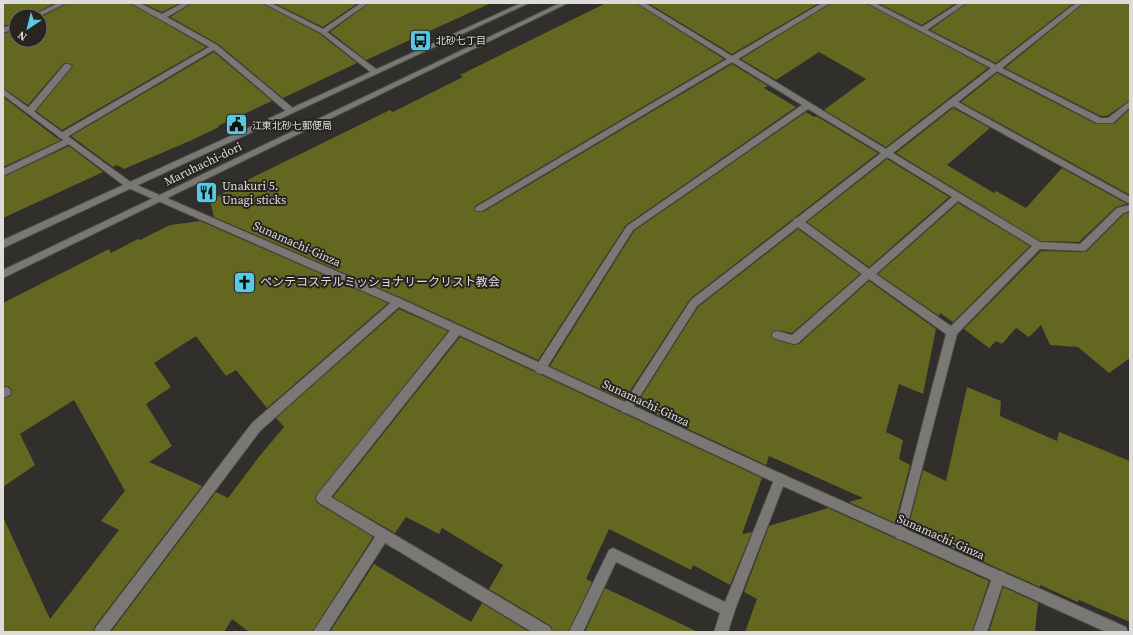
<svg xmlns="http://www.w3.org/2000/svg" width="1133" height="635" font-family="'Source Serif 4','Noto Sans JP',serif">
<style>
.building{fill:#636720}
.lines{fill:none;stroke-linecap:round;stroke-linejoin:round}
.service-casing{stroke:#4b4a47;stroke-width:2}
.minor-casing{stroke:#4b4a47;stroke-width:2}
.secondary-casing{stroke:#4b4a47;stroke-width:2}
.service{fill:#7a7874;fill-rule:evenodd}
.minor{fill:#7a7874;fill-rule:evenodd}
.secondary{fill:#7a7874;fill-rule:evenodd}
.labels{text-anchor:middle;stroke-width:4;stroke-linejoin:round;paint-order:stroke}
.far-poi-label{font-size:10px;fill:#dddcda;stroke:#262521;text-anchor:start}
.street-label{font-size:12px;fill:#dddcda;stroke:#262521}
.poi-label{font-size:12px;fill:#dddcda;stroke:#262521;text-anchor:start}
</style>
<rect width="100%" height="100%" fill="#302f2b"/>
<path class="building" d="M3 3H55L31 16H16V22L3 26Z
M67 3H130L206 47 62 130 36 111 73 66 69 63H64L28 105 3 88V34L16 30V40H40V18Z
M142 3H180L162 12Z
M192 3H262L320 34 357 63 283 98 218 44 170 17Z
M274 3H358L323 27Z
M369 3H491L366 60 330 32Z
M606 3H636L724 59 475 206 474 208 475 212H483L732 64 768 86 764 88 796 107 626 225 538 360 402 298 214 217 210 201 235 186 390 110 393 112 463 77 460 75Z
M648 3H819L732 54Z
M831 3H866L988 68 886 147 824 110 866 79 819 52 776 80 741 59Z
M878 3H956L922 25Z
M967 3H1074L996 63 930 30Z
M1084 3H1130V100L1107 116H1101L1005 68Z
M214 52 272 101 218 126 219 127 192 140 124 169 117 165 113 167 71 136Z
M997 73 1096 124H1114L1130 109V195L961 102Z
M3 97 58 139 61 140 3 167Z
M953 108 990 128 947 165 994 193 996 191 1026 208 1062 168 1127 204 1116 207 1079 242 1040 241 896 153Z
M806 112 814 117 816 116 878 153 690 299 624 400 550 366 634 231Z
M69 146 103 172 3 218V177Z
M887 159 949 197 869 267 807 222Z
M958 203 1030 246 953 322 940 313 939 316 878 274Z
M1130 213V358L1109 373 1078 347 1050 345 1041 325 1029 337 1016 328 1002 344 996 341 989 348 964 329 1041 251 1086 252 1124 214Z
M200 221 388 303 267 408 236 370 226 376 196 336 154 363 171 387 146 404 172 446 149 462 202 486 95 626 93 632H3V517L50 619 119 530 101 521 125 491 74 400 20 434 35 465 3 487V399L11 396 12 392 11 388 7 386H3V303L109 249 111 253 138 239 140 240 170 225Z
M798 229 860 274 792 333 777 330 773 331 771 335 773 339 794 345 799 344 869 281 936 329 923 394 899 384 886 432 903 440 899 459 910 465 895 523 849 502 863 498 769 456 766 465 636 405 698 307Z
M399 309 448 331 315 497 317 503 373 537 312 632H249L232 619 224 632H111L216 492 228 498 258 458 284 427 276 418Z
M460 337 762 478 742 534 752 532 730 585 693 565 691 570 609 529 586 579 592 582 568 632H553L551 626 489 589 503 565 442 528 439 534 406 517 395 533 333 497Z
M967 387 1001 401 1000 416 1057 441 1059 432 1130 461V622L1079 600 1078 602 1040 585V587L908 528 923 470 946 481Z
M828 508 989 581 972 632H745L757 599 744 592 769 526Z
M374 564 471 622 482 603 529 632H330Z
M1003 587 1038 603 1035 632H989Z
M605 588 698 632H585Z"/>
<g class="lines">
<defs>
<path id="service" d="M131 3H139L162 14 183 3H191L167 17 217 45 294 109V113H288L214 50 65 138H59V134L209 47Z
M263 3H271L323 29 361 3H368L327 32 380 72 376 74H373L321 33Z
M637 3H645L732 56 822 3H830L738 59 886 149 991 68 867 3H875L922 27 959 3H966L927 30 996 65 1076 3H1083L1002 68 1101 118H1108L1130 101V107L1113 123H1097L997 71 958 102 1130 197V204L953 106 893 153 1040 242 1080 244 1117 208 1130 205V211L1123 213 1085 251 1040 249 957 334 904 538 900 540 896 538 894 534 946 334 869 279 798 343 794 344 773 338 772 335 773 332 777 331 792 335 862 274 798 227 697 306 630 412 626 413 622 412 621 408 691 300 793 221 794 219 797 218 881 153 808 109 633 230 544 372 540 374 536 372 535 369 536 366 627 226 802 105 732 62 482 211H476L475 209 476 207 727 59ZM887 157 952 197 869 269 805 222ZM958 201 1032 246 951 326 876 274Z
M65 64H68L72 66 33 113H27V109Z
M68 138 72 141 71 143 3 176V169Z
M398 298 401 299 403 302 401 305 260 431 109 632H94L96 627 252 423 395 299Z
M457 326 461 327 462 330 461 333 331 497 550 627 552 632H532L385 543 328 632H313L375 537 318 502 316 498 318 494 453 327Z
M6 387 10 389 11 392 10 395 3 398V388Z
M780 473 784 475 786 479 735 610 728 632H714L720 613 616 562 583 632H569L609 550 613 548 725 602 776 475Z
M999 571 1004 572 1005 577 987 632H973L994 572Z"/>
<path id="minor" d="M58 3H66L40 16H32Z
M16 23V28L3 33V28Z
M3 89 132 183 401 299 784 475 1126 627 1128 632H1106L776 483 395 305 126 187 3 95Z"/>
<path id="secondary" d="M521 3H529L3 248V240Z
M560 3H568L3 278V270Z"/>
</defs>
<use href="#service" class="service-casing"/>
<use href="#minor" class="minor-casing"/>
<use href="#secondary" class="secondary-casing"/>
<use href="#service" class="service"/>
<use href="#minor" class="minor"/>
<use href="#secondary" class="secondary"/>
</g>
<defs>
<symbol id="bus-square" viewBox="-11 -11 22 22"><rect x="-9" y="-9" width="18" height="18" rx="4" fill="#58c9e3" stroke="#262521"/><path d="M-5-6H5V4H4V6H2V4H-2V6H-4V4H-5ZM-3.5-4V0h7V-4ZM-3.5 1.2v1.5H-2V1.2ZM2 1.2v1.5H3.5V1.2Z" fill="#111"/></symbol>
<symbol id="civic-square" viewBox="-11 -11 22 22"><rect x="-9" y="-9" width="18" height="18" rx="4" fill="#58c9e3" stroke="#262521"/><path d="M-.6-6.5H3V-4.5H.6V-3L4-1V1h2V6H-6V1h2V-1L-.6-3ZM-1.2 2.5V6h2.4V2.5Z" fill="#111"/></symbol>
<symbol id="restaurant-square" viewBox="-11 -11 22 22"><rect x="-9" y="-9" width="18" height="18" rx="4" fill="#58c9e3" stroke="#262521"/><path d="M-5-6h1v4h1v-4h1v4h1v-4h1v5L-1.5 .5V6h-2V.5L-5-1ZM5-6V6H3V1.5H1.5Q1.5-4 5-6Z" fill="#111"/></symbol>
<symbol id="church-square" viewBox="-11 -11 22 22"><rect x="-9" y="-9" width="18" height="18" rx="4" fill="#58c9e3" stroke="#262521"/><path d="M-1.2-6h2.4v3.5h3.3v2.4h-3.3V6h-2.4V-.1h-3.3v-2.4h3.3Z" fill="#111"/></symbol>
</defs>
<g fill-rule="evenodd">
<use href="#bus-square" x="408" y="28" width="25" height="25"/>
<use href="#civic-square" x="224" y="112" width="25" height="25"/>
<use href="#restaurant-square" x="194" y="180" width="25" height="25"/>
<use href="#church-square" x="232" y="270" width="25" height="25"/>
</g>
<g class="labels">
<g class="far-poi-label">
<text x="436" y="44">北砂七丁目</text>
<text x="252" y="129">江東北砂七郵便局</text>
</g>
<g class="street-label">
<text transform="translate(203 164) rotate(-26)" y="4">Maruhachi-dori</text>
<text transform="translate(297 244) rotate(24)" y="4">Sunamachi-Ginza</text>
<text transform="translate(646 403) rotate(25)" y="4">Sunamachi-Ginza</text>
<text transform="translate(941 537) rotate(24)" y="4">Sunamachi-Ginza</text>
</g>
<g class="poi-label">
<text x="222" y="190">Unakuri 5.<tspan x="222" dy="14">Unagi sticks</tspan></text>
<text x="260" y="286">ペンテコステルミッショナリークリスト教会</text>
</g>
</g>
<rect width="1133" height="635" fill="none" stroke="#dddcda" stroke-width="8"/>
<g transform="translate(28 28) rotate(215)"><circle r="19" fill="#262521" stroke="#6f6e6b"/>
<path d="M0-3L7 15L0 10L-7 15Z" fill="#58c9e3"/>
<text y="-6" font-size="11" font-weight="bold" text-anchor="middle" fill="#dddcda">N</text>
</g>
</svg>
